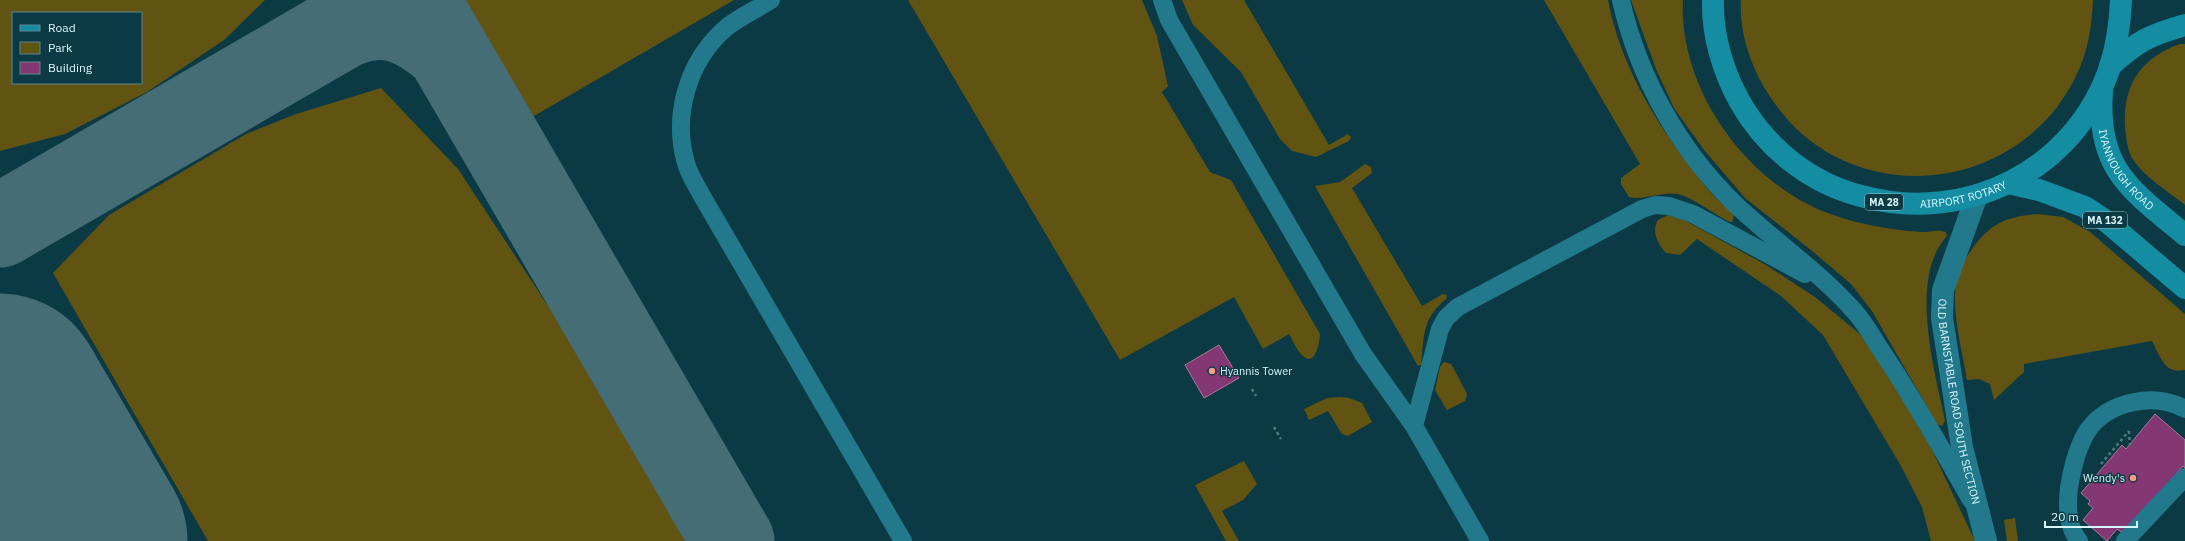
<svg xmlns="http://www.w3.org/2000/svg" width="2185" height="541" font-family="'IBM Plex Sans',sans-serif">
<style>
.green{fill:#615312;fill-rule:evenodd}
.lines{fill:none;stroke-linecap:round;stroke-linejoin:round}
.taxiway{stroke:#446d76;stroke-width:83}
.runway{stroke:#446d76;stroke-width:207}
.building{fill:#833874;stroke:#aa769e}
.path{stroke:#517a83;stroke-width:2.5;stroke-dasharray:3 3;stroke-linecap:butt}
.lane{stroke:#22798c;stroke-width:18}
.street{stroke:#22798c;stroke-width:22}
.primary{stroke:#148da3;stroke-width:22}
.poi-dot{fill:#f49e88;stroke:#0c3a44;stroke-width:1.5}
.labels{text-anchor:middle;stroke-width:3;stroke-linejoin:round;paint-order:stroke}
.shield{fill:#0c3a44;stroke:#9bbec7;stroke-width:1}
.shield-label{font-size:10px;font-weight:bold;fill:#d8f7ff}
.street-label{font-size:11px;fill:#d8f7ff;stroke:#0c3a44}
.poi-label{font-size:11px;fill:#d8f7ff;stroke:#0c3a44;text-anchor:start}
</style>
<rect width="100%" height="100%" fill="#0c3a44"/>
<path class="green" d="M0 0H265L224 40 147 92 65 134 0 151ZM13 13H141V83H13Z
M459 0H734L534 116 527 115 524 112Z
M908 0H1142L1157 36 1168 86 1162 92 1210 172 1231 180 1320 334C1320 341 1315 368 1303 356 1297 351 1293 341 1289 334L1263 349 1234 297 1120 360Z
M1182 0H1244L1329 145 1348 134 1351 137 1349 141 1316 157 1292 151 1280 139 1241 72 1193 25Z
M1544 0H1608C1620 64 1655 122 1695 173 1702 182 1710 193 1719 201 1724 206 1730 209 1734 216L1732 222H1730C1713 214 1696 199 1678 194 1662 191 1642 201 1629 197L1621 184V178L1640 164Z
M1631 0H1683C1679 76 1729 156 1792 195 1811 208 1834 216 1856 222 1878 227 1900 231 1922 232 1930 232 1938 229 1946 232L1947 236C1908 278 1935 371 1945 421L1942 426 1937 424 1872 311 1851 284 1811 250 1745 198 1704 150 1674 108 1656 69Z
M1741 0H2093C2092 26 2088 52 2076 76 2033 166 1922 202 1834 156 1804 140 1781 116 1764 87 1749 61 1739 30 1741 0Z
M2180 44H2185V205C2168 191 2144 177 2132 158 2127 149 2126 136 2125 126 2123 84 2141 58 2180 44Z
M381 88 458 169 604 391 691 541H208L53 273 109 215 246 134 296 114Z
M1365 164 1371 167 1372 173 1352 188 1422 306 1443 294 1447 295 1446 299C1422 318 1424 337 1421 365L1418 366 1315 186 1340 182Z
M2037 214 2063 217 2090 232 2185 314V370C2164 375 2160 355 2152 341L2024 364V372L1994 400 1990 384 1979 379 1967 380C1962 349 1948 301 1959 271 1963 262 1969 253 1975 245 1993 222 2008 217 2037 214Z
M1668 215 1686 221 1766 265 1815 297 1861 335 1888 373 1933 452 1975 541H1931L1922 507 1901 466 1823 335 1781 296 1697 239 1680 255 1666 253C1658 244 1651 232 1658 220Z
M1444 362 1451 364 1453 367 1467 394 1465 401 1447 410 1435 390 1440 367Z
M1340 397 1349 398 1362 403 1372 422 1348 436 1342 434 1328 411 1309 420 1304 409 1327 398Z
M1244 461 1257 484 1243 500 1222 511 1239 541H1226L1195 485Z
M2015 518 2018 541H2007L2004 520Z"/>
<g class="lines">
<path class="taxiway" d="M418 0 733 541
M0 226 343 27C386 9 412 21 446 49"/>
<path class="runway" d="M0 397 84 541"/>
</g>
<path class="building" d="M1219 345 1239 378 1204 398 1185 365Z
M2155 414 2185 440V468L2183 466 2124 534 2117 529 2107 541 2083 520 2093 508 2088 504 2090 501 2081 493 2122 445 2126 449Z"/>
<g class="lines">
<path class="path" d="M1252 389 1256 396
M1274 427 1281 439
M2129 431 2130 445
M2101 464 2129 431"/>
<path class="lane" d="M771 0C757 9 740 17 727 27 688 60 672 115 686 163 689 175 697 186 702 196L903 541
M1162 0 1169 20 1363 354 1414 426 1480 541
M1621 0C1638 76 1679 150 1735 204 1774 241 1820 272 1855 312 1866 324 1874 340 1883 353 1915 401 1943 451 1971 500
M1414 426 1440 329 1446 318 1458 307 1642 209 1655 205 1669 206 1693 214 1805 274
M2079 541C2067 527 2067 505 2069 488 2072 469 2077 447 2088 430 2109 401 2155 392 2185 409
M2125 541 2185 477"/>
<path class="street" id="s1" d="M1977 195 1943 290 1942 318 1962 447 1986 541"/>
<g class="primary">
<path id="s2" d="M1713 0C1712 35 1723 72 1740 102 1766 148 1810 183 1861 196 1966 225 2075 170 2110 67 2117 45 2120 23 2121 0"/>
<path d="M2110 66C2138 41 2149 35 2185 25"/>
<path id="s3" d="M2102 91C2096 169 2131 190 2185 235"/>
<path d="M2008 183 2039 190 2085 207 2106 221 2185 288"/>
</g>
</g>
<g class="poi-dot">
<circle cx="1212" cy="371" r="4"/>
<circle cx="2133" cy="478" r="4"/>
</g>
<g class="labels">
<g class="shield">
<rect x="1865" y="194" width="38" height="16" rx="3"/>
<rect x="2083" y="212" width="44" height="16" rx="3"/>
</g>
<g class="shield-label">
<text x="1884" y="206">MA 28</text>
<text x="2105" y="224">MA 132</text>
</g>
<g class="street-label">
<text dy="4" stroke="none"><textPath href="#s3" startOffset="86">IYANNOUGH ROAD</textPath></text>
<text dy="4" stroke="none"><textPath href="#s2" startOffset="368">AIRPORT ROTARY</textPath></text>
<text dy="4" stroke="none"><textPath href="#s1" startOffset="214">OLD BARNSTABLE ROAD SOUTH SECTION</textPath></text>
</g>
<g class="poi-label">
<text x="1220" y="375">Hyannis Tower</text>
<text x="2125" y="482" text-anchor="end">Wendy's</text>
</g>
</g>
<rect x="12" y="12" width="130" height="72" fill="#0c3a44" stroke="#5e868f"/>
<rect x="20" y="25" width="20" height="6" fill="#148da3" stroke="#5e868f"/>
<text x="48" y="32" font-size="12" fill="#d8f7ff">Road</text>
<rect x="20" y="42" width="20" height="12" fill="#615312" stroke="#5e868f"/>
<text x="48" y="52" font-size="12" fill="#d8f7ff">Park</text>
<rect x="20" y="62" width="20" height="12" fill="#833874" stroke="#5e868f"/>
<text x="48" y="72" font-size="12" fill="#d8f7ff">Building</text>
<path d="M2045 521v6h92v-6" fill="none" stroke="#d8f7ff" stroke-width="2"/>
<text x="2051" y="521" font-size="12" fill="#d8f7ff" stroke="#0c3a44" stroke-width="3" paint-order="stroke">20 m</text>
</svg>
